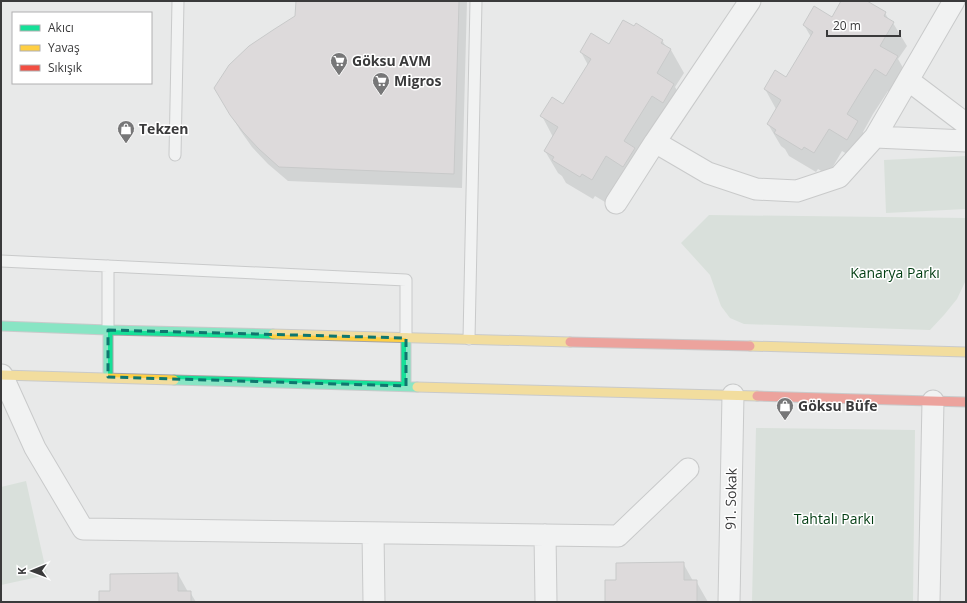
<svg xmlns="http://www.w3.org/2000/svg" width="967" height="603" font-family="'Open Sans',sans-serif">
<style>
.green{fill:#c8d6c9}
.shadow{fill:#0003}
.building{fill:#d1c8cb;stroke:#a2a3a3}
.lines{fill:none;stroke-linecap:round;stroke-linejoin:round}
.lane-casing{stroke:#a4a4a5;stroke-width:13}
.street-casing{stroke:#a4a4a5;stroke-width:23}
.fast-casing{stroke:#a4a4a5;stroke-width:11}
.slow-casing{stroke:#a4a4a5;stroke-width:11}
.jam-casing{stroke:#a4a4a5;stroke-width:11}
.lane{stroke:#fcfcfc;stroke-width:11}
.street{stroke:#fcfcfc;stroke-width:21}
.fast{stroke:#16e098;stroke-width:9}
.slow{stroke:#ffcf43;stroke-width:9}
.jam{stroke:#f24e42;stroke-width:9}
.marked{fill:none;stroke:#0f766e;stroke-width:3;stroke-dasharray:8 5;stroke-linejoin:round}
.labels{text-anchor:middle;stroke-width:3;stroke-linejoin:round;paint-order:stroke}
.poi-label{font-size:14px;font-weight:bold;fill:#3a3a3b;stroke:#fff;text-anchor:start}
.park-label{font-size:14px;fill:#003c11;stroke:#fff}
.street-label{font-size:14px;fill:#3a3a3b;stroke:#fff}
</style>
<rect width="100%" height="100%" fill="#e8e9e9"/>
<path class="green" d="M966 156V209L886 213 884 160Z
M709 215 966 218V280L957 299 944 315 930 330 744 324 730 318 721 306 710 275 681 243Z
M756 428 915 430 913 602H752Z
M26 481 47 575 1 585V487Z"/>
<path class="shadow" d="M297 1H467L462 188 288 181 268 164 252 147 240 130 215 88 296 17Z
M842 1H865L885 13 889 20 893 23 907 46 898 59 910 80 899 98 888 91 873 114 863 132 870 144 860 162 842 151 828 175 818 169 816 172 789 156 785 149 781 146 768 124 776 109 765 89 786 78 811 37 804 25 832 18Z
M662 40 666 47 671 50 684 73 675 87 687 107 619 179 605 202 595 196 593 199 566 183 562 176 558 173 545 151 553 137 542 116 564 105 588 65 581 52 609 45Z
M683 563 693 581H696L708 602H606L617 581Z
M178 574 188 592H190L196 602H100L111 592Z"/>
<path class="building" d="M296 1H459L454 174 279 167 259 149 243 132 230 115 214 88 229 65 249 46 273 30 295 16Z
M841 1H867L886 12 884 16 894 22 880 46 898 56 886 76 875 69 861 91 847 114 858 121 847 140 829 129 814 153 804 147 802 150 774 133 776 130 767 124 781 100 764 89 775 70 786 77 813 32 803 25 814 6 832 17Z
M623 20 634 26 636 23 663 40 661 43 671 49 657 73 674 84 663 103 652 96 624 141 635 148 623 167 606 156 592 180 582 174 580 177 552 160 554 157 544 151 558 127 540 116 552 97 563 104 591 59 580 52 591 33 609 44Z
M684 562V580H697V602H605V580H616V563Z
M178 573V591H191V602H99V591H110V574Z"/>
<g class="lines">
<defs>
<path id="lane" d="M175 155 178 1
M1 261 406 280V338
M108 330V266
M469 339 476 1"/>
<path id="street" d="M908 80 966 124
M875 137 966 141
M655 142 708 173 756 189 797 191 839 177 875 137 954 1
M616 203 655 142 750 1
M2 375 35 448 83 529 618 536 688 469
M373 533 374 602
M545 535 546 602
M729 602 733 395
M929 602 933 401"/>
<path id="fast" d="M1 326 108 330 273 334
M108 330V377
M406 338V386
M174 380 417 387"/>
<path id="slow" d="M273 334 570 342
M750 346 966 352
M1 375 174 380
M417 387 757 396"/>
<path id="jam" d="M570 342 750 346
M757 396 966 402"/>
</defs>
<use href="#lane" class="lane-casing"/>
<use href="#street" class="street-casing"/>
<use href="#fast" class="fast-casing"/>
<use href="#slow" class="slow-casing"/>
<use href="#jam" class="jam-casing"/>
<use href="#lane" class="lane"/>
<use href="#street" class="street"/>
<use href="#fast" class="fast"/>
<use href="#slow" class="slow"/>
<use href="#jam" class="jam"/>
</g>
<path d="M0 0H967V603H0ZM108 330 406 338V386L108 377Z" fill="#e8e9e9" fill-opacity=".55" fill-rule="evenodd"/>
<path class="marked" d="M108 330 406 338V386L108 377Z"/>
<defs>
<symbol id="supermarket-pin" viewBox="-11 -11 22 30"><path d="M0 17L-7.5 6A9.5 9.5 0 1 1 7.5 6Z" fill="#777778" stroke="#fff"/><path d="M-6-5.5h2.5l.6 2H6L4.5 2H-2.5L-4.4-4H-6ZM-1.5 3.2a1.3 1.3 0 1 0 .1 0ZM3 3.2a1.3 1.3 0 1 0 .1 0Z" fill="#fff"/></symbol>
<symbol id="shop-pin" viewBox="-11 -11 22 30"><path d="M0 17L-7.5 6A9.5 9.5 0 1 1 7.5 6Z" fill="#777778" stroke="#fff"/><path d="M-5-2.5h2.3a2.7 3.5 0 0 1 5.4 0H5L5.5 6h-11ZM-1.5-2.5h3a1.5 2.3 0 0 0-3 0Z" fill="#fff"/></symbol>
</defs>
<g fill-rule="evenodd">
<use href="#supermarket-pin" x="329" y="51" width="20" height="27"/>
<use href="#supermarket-pin" x="371" y="71" width="20" height="27"/>
<use href="#shop-pin" x="116" y="119" width="20" height="27"/>
<use href="#shop-pin" x="775" y="396" width="20" height="27"/>
</g>
<g class="labels">
<g class="poi-label">
<text x="352" y="66">Göksu AVM</text>
<text x="394" y="86">Migros</text>
<text x="139" y="134">Tekzen</text>
<text x="798" y="411">Göksu Büfe</text>
</g>
<g class="park-label">
<text x="895" y="278">Kanarya Parkı</text>
<text x="834" y="524">Tahtalı Parkı</text>
</g>
<g class="street-label">
<text transform="translate(731 499) rotate(-89)" y="5">91. Sokak</text>
</g>
</g>
<rect width="967" height="603" fill="none" stroke="#3a3a3b" stroke-width="4"/>
<rect x="12" y="12" width="140" height="72" fill="#ffffff" stroke="#b0b0b1"/>
<rect x="20" y="25" width="20" height="6" fill="#16e098" stroke="#b0b0b1"/>
<text x="48" y="32" font-size="12" fill="#3a3a3b">Akıcı</text>
<rect x="20" y="45" width="20" height="6" fill="#ffcf43" stroke="#b0b0b1"/>
<text x="48" y="52" font-size="12" fill="#3a3a3b">Yavaş</text>
<rect x="20" y="65" width="20" height="6" fill="#f24e42" stroke="#b0b0b1"/>
<text x="48" y="72" font-size="12" fill="#3a3a3b">Sıkışık</text>
<g transform="translate(32 571) rotate(269)" stroke="#ffffff" stroke-width="3" paint-order="stroke">
<path d="M0-3L7 15L0 10L-7 15Z" fill="#3a3a3b"/>
<text y="-6" font-size="11" font-weight="bold" text-anchor="middle" fill="#3a3a3b">K</text>
</g>
<path d="M827 30v6h73v-6" fill="none" stroke="#3a3a3b" stroke-width="2"/>
<text x="833" y="30" font-size="12" fill="#3a3a3b" stroke="#ffffff" stroke-width="3" paint-order="stroke">20 m</text>
</svg>
